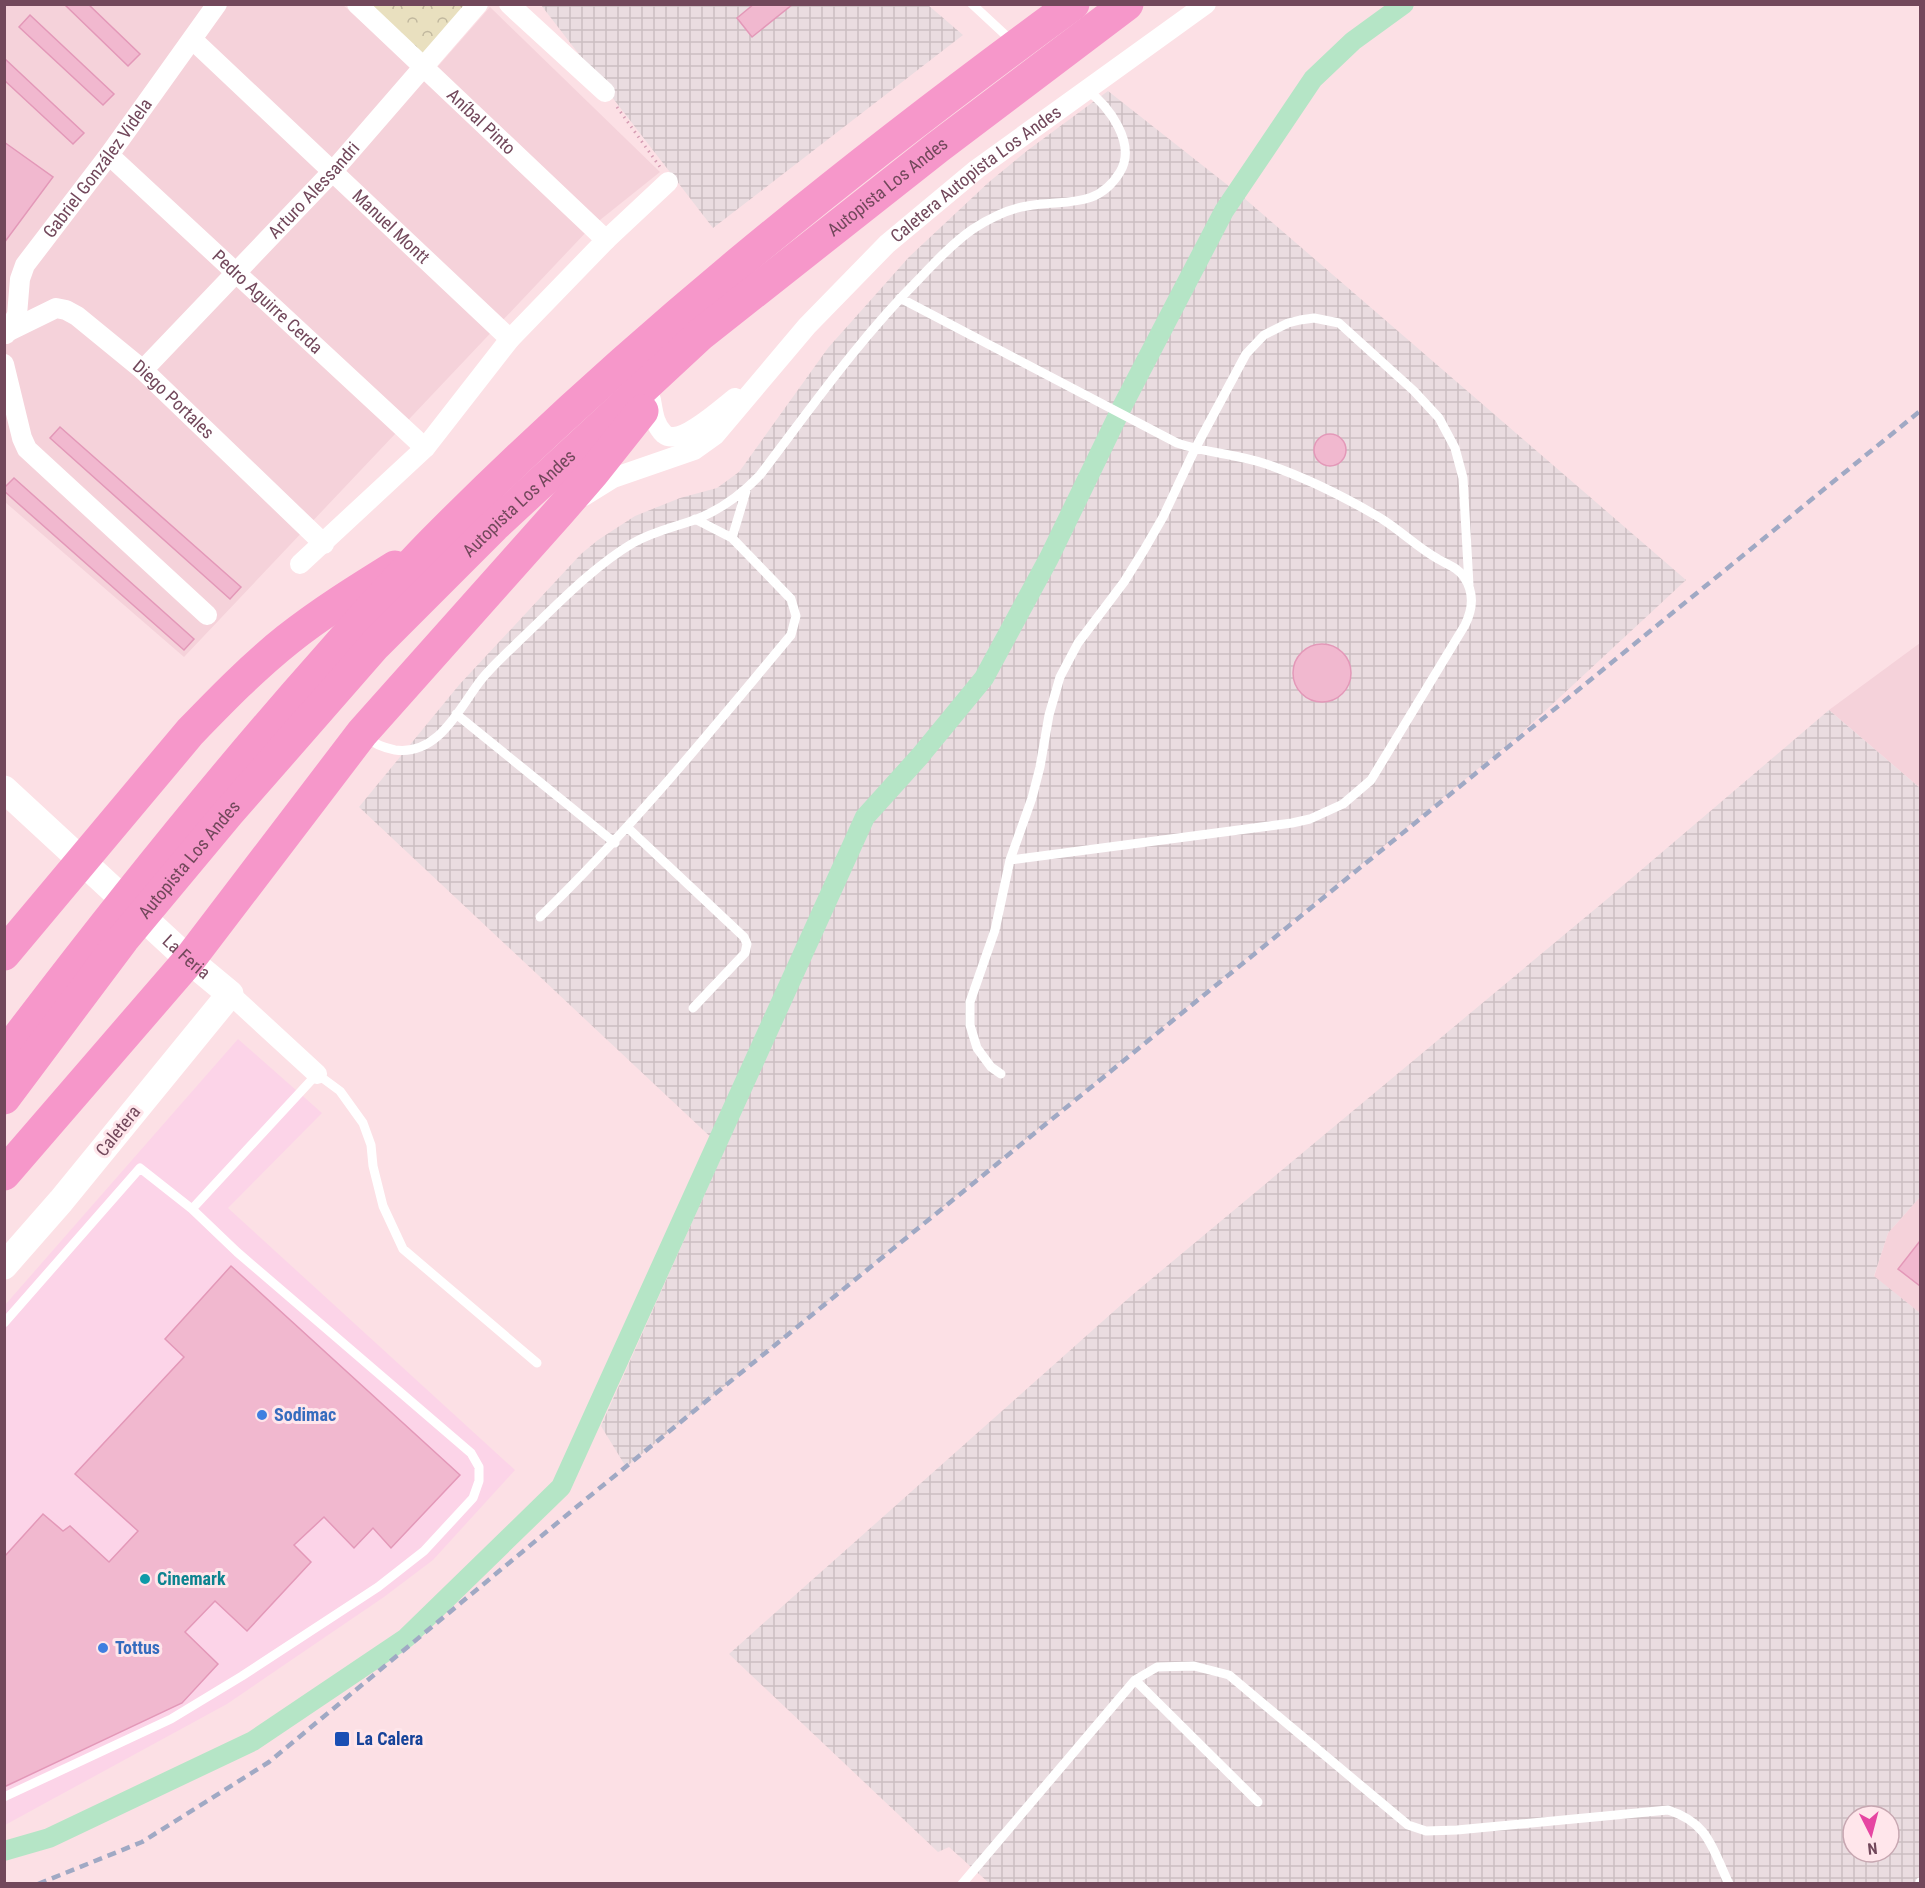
<svg xmlns="http://www.w3.org/2000/svg" width="1925" height="1888" font-family="'Roboto Condensed',sans-serif">
<style>
.residential{fill:#f5d2da}
.commercial{fill:#fcd4e8}
.industrial{fill:url(#industrial-grid);fill-rule:evenodd}
.park{fill:url(#park-crowns)}
.lines{fill:none;stroke-linecap:round;stroke-linejoin:round}
.canal{stroke:#b5e5c6;stroke-width:20}
.building{fill:#f1b8cf;stroke:#e398b8;stroke-width:1.5}
.path{stroke:#d59cb3;stroke-width:3;stroke-dasharray:1.5 4.5;stroke-linecap:butt}
.lane{stroke:#fff;stroke-width:9}
.street{stroke:#fff;stroke-width:20}
.secondary{stroke:#fff;stroke-width:27}
.highway{stroke:#f697ca;stroke-width:33}
.rail{stroke:#a0a9c4;stroke-width:4.5;stroke-dasharray:9 6;stroke-linecap:butt}
.shop-dot{fill:#3f7fe0;stroke:#ffe6eb;stroke-width:2}
.culture-dot{fill:#0f9aa8;stroke:#ffe6eb;stroke-width:2}
.transit-dot{fill:#1a4fb4;stroke:#ffe6eb;stroke-width:2}
.labels{text-anchor:middle;stroke-width:6;stroke-linejoin:round;paint-order:stroke}
.street-label{font-size:18px;fill:#72485b;stroke:#ffe6eb}
.shop-label{font-size:18px;font-weight:bold;fill:#366cbe;stroke:#ffe6eb;text-anchor:start}
.culture-label{font-size:18px;font-weight:bold;fill:#0d838f;stroke:#ffe6eb;text-anchor:start}
.transit-label{font-size:18px;font-weight:bold;fill:#164399;stroke:#ffe6eb;text-anchor:start}
</style>
<defs>
<pattern id="industrial-grid" width="8" height="8" patternUnits="userSpaceOnUse" patternTransform="scale(1.5)"><rect width="8" height="8" fill="#eadce0"/><path d="M0 4h8M4 0v8" fill="none" stroke="#ccbec2"/></pattern>
<pattern id="park-crowns" width="20" height="18" patternUnits="userSpaceOnUse" patternTransform="scale(1.5)"><rect width="20" height="18" fill="#e9e0bf"/><path d="M2 6a3 3 0 1 1 6 0M12 15a3 3 0 1 1 6 0" fill="none" stroke="#c1b89e"/></pattern>
</defs>
<rect width="100%" height="100%" fill="#fce0e5"/>
<path class="residential" d="M5 5H343L426 80 490 7 660 172 590 228 184 657 5 502Z
M1920 643V788L1829 710Z
M1920 1197V1313L1874 1277 1888 1233Z"/>
<path class="commercial" d="M238 1039 322 1113 228 1208 515 1470 433 1560 384 1597 227 1704 5 1825V1305Z"/>
<path class="industrial" d="M541 5H928L963 35 713 228Z
M1108 91 1244 198 1686 580 1517 737 626 1467 601 1426 723 1153 717 1143 359 807 459 685 581 554 598 540 635 516 680 498 717 488 739 472 828 348 909 257 989 182 1028 150Z
M1829 710 1920 788V1197L1888 1233 1874 1276 1920 1313V1883H989L949 1847 938 1852 729 1654 1131 1296 1606 900ZM1853 1816H1889V1852H1853Z"/>
<path class="park" d="M364 5H472L422 59Z"/>
<g class="lines">
<path class="canal" d="M4 1851 49 1838 253 1741 406 1638 561 1487 865 817 920 756 984 678 1049 558 1124 403 1224 211 1313 79 1353 41 1404 4"/>
</g>
<path class="building" d="M64 4H88L140 54 128 66Z
M754 4H793L752 37 737 18Z
M30 15 114 94 103 105 19 27Z
M4 58 84 133 73 144 4 80Z
M4 142 53 177 4 243Z
M60 427 241 587 230 599 50 438Z
M1314 450a16 16 0 1 1 32 0a16 16 0 1 1-32 0Z
M14 478 194 639 184 650 4 491V488Z
M1293 673a29 29 0 1 1 58 0a29 29 0 1 1-58 0Z
M1920 1241V1286L1898 1269Z
M231 1266 460 1475 391 1548 373 1528 354 1548 324 1517 294 1545 311 1562 247 1631 215 1601 185 1632 218 1664 182 1703 4 1787V1557L43 1514 63 1531 70 1526 109 1562 138 1531 75 1474 184 1357 165 1339Z"/>
<g class="lines">
<path class="path" d="M617 107 660 167"/>
<path class="lane" d="M972 4 1013 42
M900 298 1177 443C1206 453 1237 454 1266 464 1307 478 1345 497 1382 519 1401 531 1418 548 1438 559 1448 565 1457 567 1464 577 1474 592 1473 609 1465 625L1371 780 1343 804 1310 819 1292 823 1010 860
M695 519 732 538 746 491
M456 714 615 843
M366 737C374 744 385 748 395 750 439 756 459 708 481 680 492 666 507 653 519 641 555 607 591 568 633 543 654 531 675 527 697 519 722 509 741 495 760 475 811 408 860 338 920 278 936 261 954 242 973 229 990 218 1008 209 1027 206 1064 199 1097 210 1120 172 1137 144 1109 106 1087 90
M628 828 744 937 747 944 745 953 693 1008
M540 917C631 829 710 732 791 635L796 616 791 599 732 538
M1001 1074 991 1067 977 1048 970 1025V1002L995 930 1010 860 1032 798 1040 767 1049 715 1060 677 1078 643 1124 582 1144 550 1163 517 1195 449 1246 354 1264 335 1288 323 1300 320 1314 318 1339 323 1414 391 1439 418 1455 448 1463 478 1469 585
M4 1323 140 1168 192 1209
M1135 1680 1258 1802
M4 1797 171 1719 242 1676 378 1587 424 1551 473 1498 479 1481V1467L471 1453 237 1252 192 1209 317 1074 340 1091 363 1123 371 1145 373 1166 383 1206 403 1249 537 1363
M962 1884 1135 1680 1157 1667 1194 1666 1229 1675 1408 1825 1426 1831 1457 1830 1668 1810C1709 1823 1712 1848 1729 1884
M1920 1884V1882"/>
<g class="street">
<path id="s1" d="M357 4 606 240"/>
<path d="M509 4 605 92"/>
<path id="s2" d="M193 40 510 339"/>
<path id="s3" d="M109 155 425 448"/>
<path id="s4" d="M4 331 7 332 56 308 66 310 77 316 143 370 324 544"/>
<path id="s5" d="M6 334 17 315 20 279 25 265 109 155 217 4"/>
<path d="M4 364 22 438 27 449 207 615"/>
<path id="s6" d="M143 370 333 171 478 4"/>
<path d="M651 400C653 411 654 425 664 434 680 447 722 408 735 398"/>
<path id="s7" d="M584 496 613 478 694 450 715 435 807 326 887 244 977 169 1206 4"/>
<path d="M300 564 425 448 510 339 606 240 668 182"/>
<path d="M230 994 317 1074"/>
</g>
<path class="secondary" id="s8" d="M4 789 189 960 230 994 61 1201 4 1266"/>
<g class="highway">
<path d="M4 954 190 732C221 700 252 668 287 640 321 613 358 590 395 567"/>
<path d="M4 1056C107 920 211 789 324 662 359 622 394 582 431 544 628 345 847 169 1073 4"/>
<path id="s9" d="M4 1098 123 939 228 813 375 645 494 526 701 334 938 147 1127 4"/>
<path d="M4 1174 189 960 362 733 559 512 592 474 642 411"/>
</g>
<path class="rail" d="M38 1884 142 1842 269 1762 574 1509 1920 411"/>
</g>
<g class="shop-dot">
<circle cx="262" cy="1415" r="6"/>
<circle cx="103" cy="1648" r="6"/>
</g>
<circle class="culture-dot" cx="145" cy="1579" r="6"/>
<rect class="transit-dot" x="334" y="1731" width="16" height="16" rx="3"/>
<g class="labels">
<g class="street-label">
<text dy="6" stroke="none"><textPath href="#s1" startOffset="171">Aníbal Pinto</textPath></text>
<text dy="6" stroke="none"><textPath href="#s5" startOffset="194">Gabriel González Videla</textPath></text>
<text dy="6" stroke="none"><textPath href="#s7" startOffset="516">Caletera Autopista Los Andes</textPath></text>
<text dy="6" stroke="none"><textPath href="#s9" startOffset="1274">Autopista Los Andes</textPath></text>
<text dy="6" stroke="none"><textPath href="#s6" startOffset="248">Arturo Alessandri</textPath></text>
<text dy="6" stroke="none"><textPath href="#s2" startOffset="272">Manuel Montt</textPath></text>
<text dy="6" stroke="none"><textPath href="#s3" startOffset="216">Pedro Aguirre Cerda</textPath></text>
<text dy="6" stroke="none"><textPath href="#s4" startOffset="208">Diego Portales</textPath></text>
<text dy="6" stroke="none"><textPath href="#s9" startOffset="788">Autopista Los Andes</textPath></text>
<text dy="6" stroke="none"><textPath href="#s9" startOffset="302">Autopista Los Andes</textPath></text>
<text dy="6" stroke="none"><textPath href="#s8" startOffset="248">La Feria</textPath></text>
<text transform="translate(118 1131) rotate(-51)" y="6">Caletera</text>
</g>
<g class="shop-label">
<text x="274" y="1421">Sodimac</text>
<text x="115" y="1654">Tottus</text>
</g>
<g class="culture-label">
<text x="157" y="1585">Cinemark</text>
</g>
<g class="transit-label">
<text x="356" y="1745">La Calera</text>
</g>
</g>
<rect width="1925" height="1888" fill="none" stroke="#72485b" stroke-width="12"/>
<g transform="translate(1871 1834) rotate(174)"><circle r="28" fill="#ffe6eb" stroke="#c7a7b1" stroke-width="1.5"/>
<path d="M0-4.5L10 22L0 15L-10 22Z" fill="#e645a2"/>
<text y="-9" font-size="16" font-weight="bold" text-anchor="middle" fill="#72485b">N</text>
</g>
</svg>
